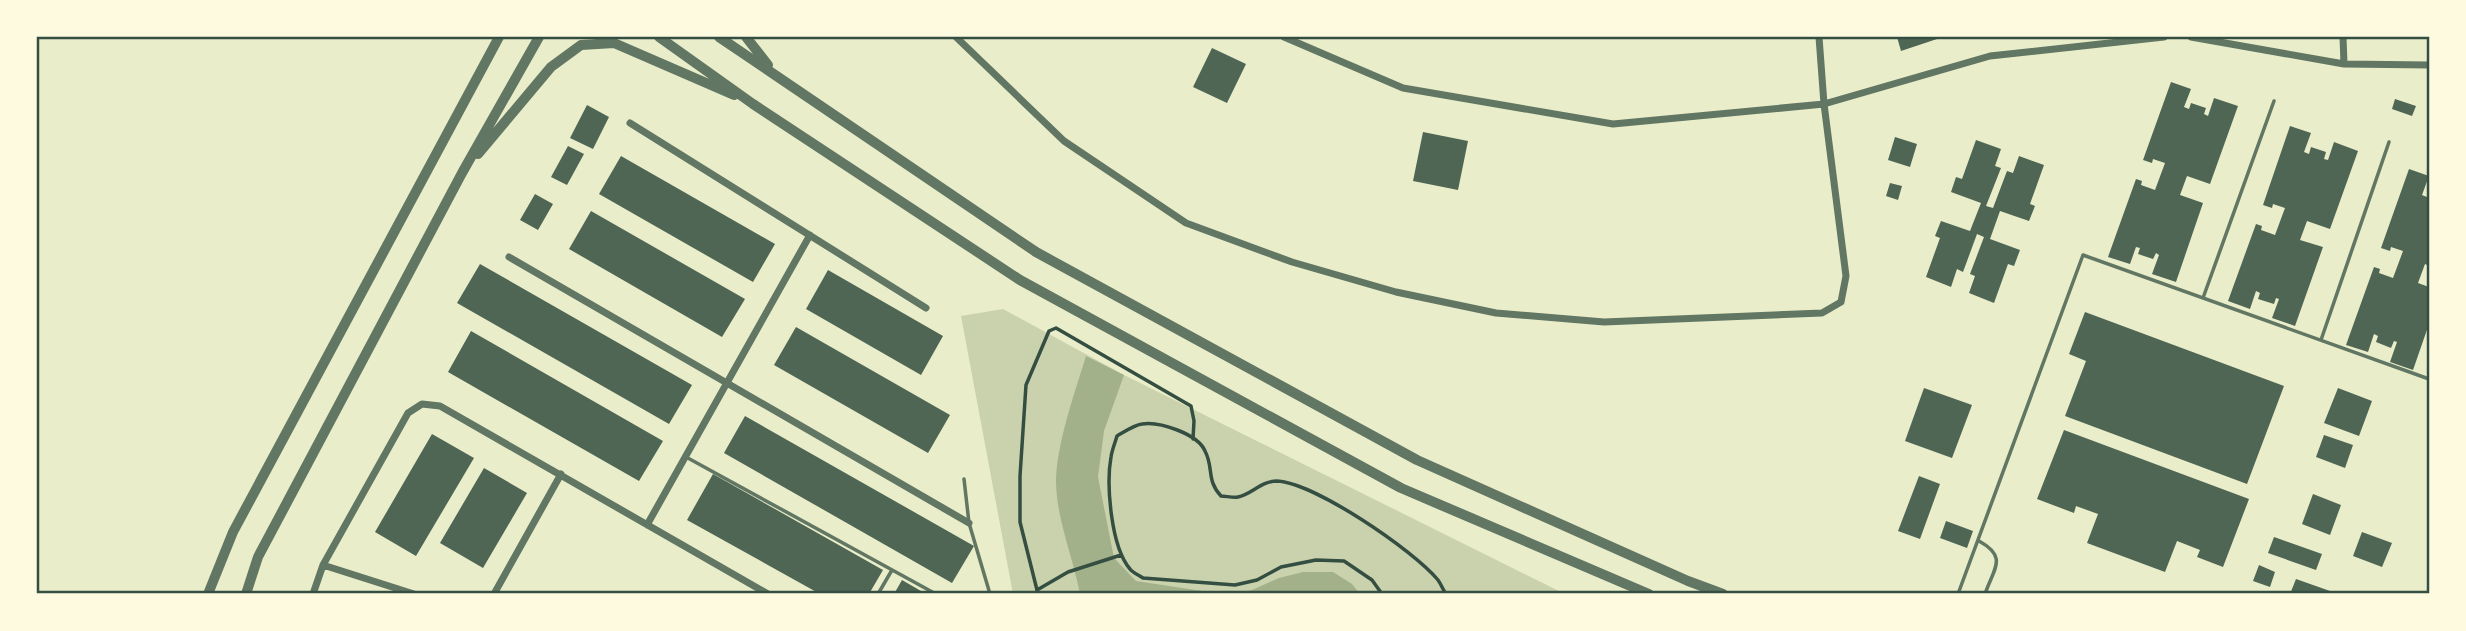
<svg xmlns="http://www.w3.org/2000/svg" width="2466" height="631" font-family="'Exo 2',sans-serif">
<style>
.green{fill:#cad2ad}
.water{fill:#a3b18a}
.building{fill:#4f6655}
.lines{fill:none;stroke-linecap:round;stroke-linejoin:round}
.path{stroke:#344e41;stroke-width:3.5}
.service{stroke:#617663;stroke-width:3.5}
.minor{stroke:#617663;stroke-width:7}
.tertiary{stroke:#617663;stroke-width:10}
.neatline{fill:none;stroke:#344e41;stroke-width:2.5}
</style>
<rect width="100%" height="100%" fill="#e9edc9"/>
<path class="green" d="M1003 309 1124 375 1565 594H1013L961 316Z"/>
<path class="water" d="M1086 356 1124 375 1104 431 1098 477 1114 558 1136 581 1209 592 1238 593 1252 590 1279 578 1303 572H1333L1352 584 1360 594H1080C1073 557 1057 521 1056 483 1056 445 1075 392 1086 356Z"/>
<path class="building" d="M1897 37H1943L1901 51Z
M1212 48 1246 64 1227 103 1193 87Z
M2171 82 2191 89 2184 107 2189 109 2191 103 2206 108 2204 114 2208 116 2214 98 2238 106 2210 184 2187 176 2180 195 2203 203 2176 282 2152 274 2159 255 2156 253 2153 259 2138 254 2140 248 2136 247 2130 264 2108 257 2136 179 2142 181 2141 185 2155 190 2165 163 2153 159 2152 163 2143 160Z
M2395 99 2416 106 2412 116 2392 109Z
M587 105 609 117 593 149 570 138Z
M2290 126 2311 133 2304 152 2309 154 2311 147 2326 152 2324 159 2328 160 2334 142 2358 151 2330 229 2307 221 2300 240 2323 247 2295 326 2272 318 2279 299 2276 298 2274 304 2258 299 2260 293 2256 291 2250 309 2228 301 2256 224 2262 226 2261 230 2275 235 2285 208 2273 204 2272 208 2263 205Z
M1423 132 1468 141 1458 190 1413 181Z
M1895 137 1917 144 1910 167 1888 160Z
M1976 140 2001 149 1995 166 2001 168 1986 206 1993 208 2007 171 2013 173 2019 156 2044 165 2030 204 2035 206 2029 221 2000 211 1990 239 2020 250 2014 266 2008 264 1994 303 1969 293 1975 276 1970 274 1984 237 1977 234 1963 272 1957 269 1951 287 1926 277 1940 238 1935 236 1941 221 1970 231 1981 203 1951 192 1956 177 1962 179Z
M568 146 584 154 567 185 551 177Z
M621 156 775 244 753 282 599 194Z
M2409 169 2429 176 2422 195 2427 197 2429 192V266L2425 264 2418 283 2429 287V324L2413 370 2390 362 2397 342 2394 341 2391 348 2376 342 2378 336 2374 334 2368 352 2346 345 2374 267 2380 269 2379 273 2393 278 2403 251 2391 247 2390 251 2381 248Z
M1890 183 1902 186 1898 200 1886 196Z
M535 194 553 204 538 230 520 220Z
M591 211 745 299 722 337 569 249Z
M480 264 692 385 669 424 457 303Z
M828 270 943 336 921 375 806 309Z
M2085 312 2284 386 2247 484 2065 416 2086 361 2069 354Z
M796 327 950 415 928 453 774 365Z
M471 331 663 441 639 481 448 372Z
M1924 388 1972 405 1952 458 1905 441Z
M2338 388 2372 401 2359 436 2324 423Z
M745 416 974 546 952 583 724 453Z
M2064 430 2249 499 2223 567 2197 557 2200 550 2177 541 2165 572 2087 543 2098 514 2076 506 2074 513 2037 499Z
M432 434 474 458 416 556 375 532Z
M2324 435 2353 445 2345 468 2316 457Z
M484 468 527 493 483 568 440 543Z
M713 474 883 570 869 594H820L687 520Z
M1919 476 1940 484 1920 539 1898 531Z
M2313 494 2341 505 2330 535 2302 524Z
M1946 521 1973 531 1967 548 1940 538Z
M2362 532 2392 543 2382 567 2353 556Z
M2274 537 2322 554 2316 570 2268 553Z
M2259 565 2275 572 2270 587 2253 581Z
M2296 579 2330 591 2328 594H2290Z
M902 580 921 591 927 594H894Z"/>
<g class="lines">
<path class="path" d="M1037 590 1020 522V476L1026 385 1049 331 1056 328 1191 406 1194 421 1193 439
M1036 594 1037 590 1068 572 1121 555
M1382 594 1372 580 1344 561 1316 560 1281 567 1257 580 1235 585 1143 578C1139 575 1133 573 1130 569 1111 547 1106 485 1111 457 1112 450 1115 443 1117 436 1124 432 1134 425 1142 424 1159 421 1198 434 1205 451 1214 468 1206 480 1221 496 1226 496 1233 498 1238 497 1252 494 1261 481 1277 481 1315 483 1413 550 1438 580 1441 584 1443 590 1446 594"/>
<path class="service" d="M2203 298 2274 101
M2321 340 2389 142
M686 457 936 594
M964 479 969 523 990 594
M1979 541C2008 557 1994 568 1985 594
M878 594 892 570
M1958 594 2083 255 2429 379"/>
<path class="minor" d="M956 37 1064 141 1186 223 1292 262 1396 292 1496 313 1604 322 1822 313 1841 302 1846 276 1824 104 1819 37
M1284 37 1403 88 1613 124 1824 104 1990 56 2164 37
M2191 37 2344 64 2429 65
M2343 37 2344 64
M630 123 926 308
M509 257 969 523
M647 525 810 235
M323 565 414 594
M313 594 323 565 408 413 422 404 440 406 768 594
M494 594 561 474"/>
<path class="tertiary" d="M659 37 753 104 1020 280 1401 488 1649 594
M719 37 1036 252 1417 460 1688 581 1723 594
M746 37 768 65
M478 154 551 67 581 45 614 43 734 95
M208 594 233 532 499 37
M246 594 258 557 462 173 539 37"/>
</g>
<rect width="2466" height="631" fill="none" stroke="#fefae0" stroke-width="77"/>
<rect x="38" y="38" width="2390" height="554" class="neatline"/>
</svg>
